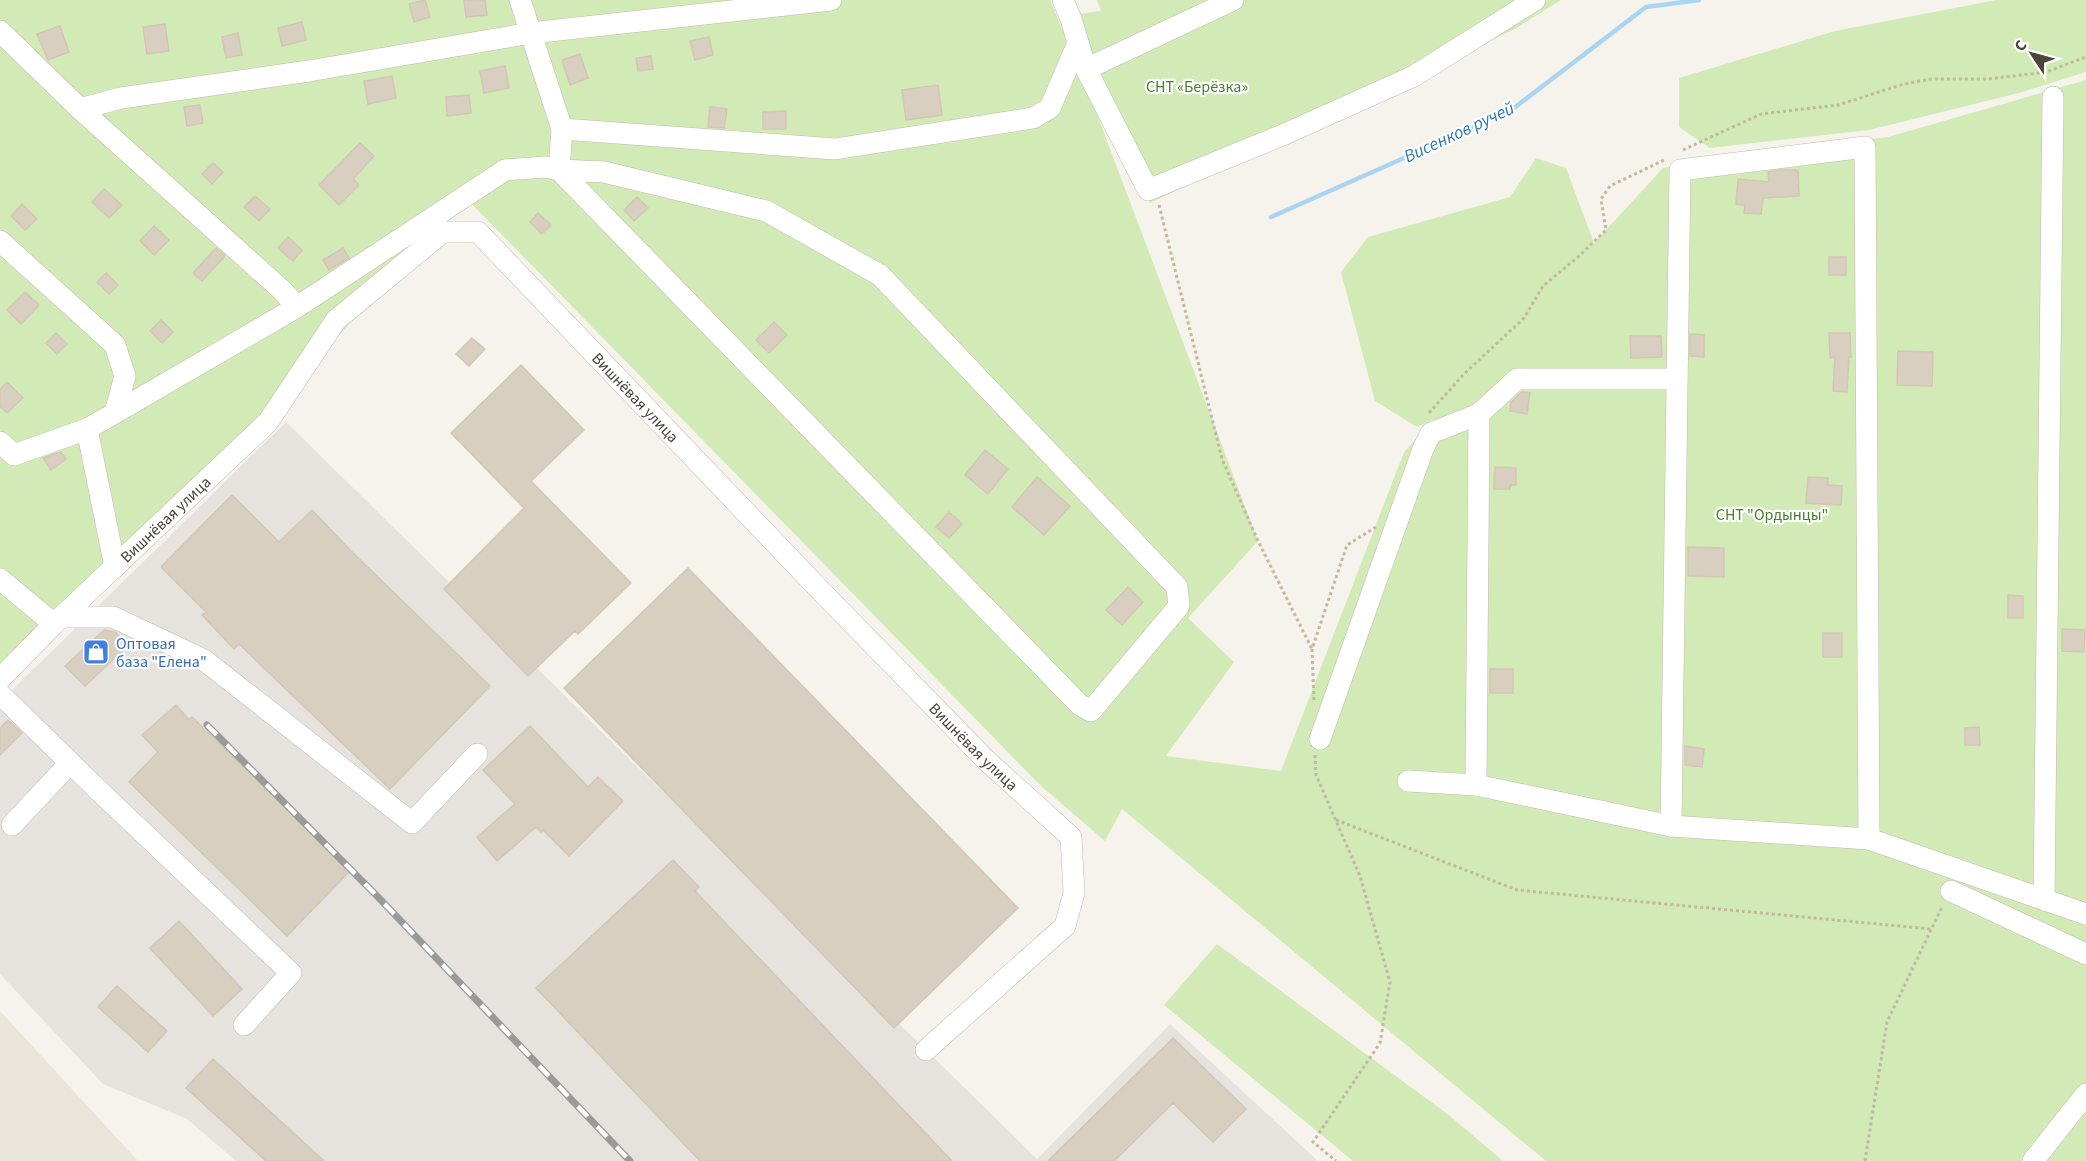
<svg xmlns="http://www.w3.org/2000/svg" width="2086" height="1161" font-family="'Source Sans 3',sans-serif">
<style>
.residential{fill:#eae5da}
.industrial{fill:#e6e2dd}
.green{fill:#d2eab5}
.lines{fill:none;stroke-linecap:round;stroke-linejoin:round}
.stream{stroke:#a9d4f2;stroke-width:4.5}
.building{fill:#d8cfc1;stroke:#d3c7b4;stroke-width:1.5}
.minor-casing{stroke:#c2bbae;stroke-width:22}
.path{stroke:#c4b79f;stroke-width:3;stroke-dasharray:3 3;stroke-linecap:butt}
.minor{stroke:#fff;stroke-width:21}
.rail-casing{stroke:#9a9a9a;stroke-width:7}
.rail{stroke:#fff;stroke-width:4.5;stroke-dasharray:14;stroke-linecap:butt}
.labels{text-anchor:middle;stroke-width:4.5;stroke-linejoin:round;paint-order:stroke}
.park-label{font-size:16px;fill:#4a7f2a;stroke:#fff}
.street-label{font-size:16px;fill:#4b4439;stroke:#fff}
.shop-label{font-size:16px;fill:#366cbe;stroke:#fff;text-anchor:start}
.water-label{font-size:18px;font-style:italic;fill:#2e7ab2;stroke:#fff}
</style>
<rect width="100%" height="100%" fill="#f6f3ec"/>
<path class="residential" d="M0 1011 138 1161H0Z"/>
<path class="industrial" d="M286 422 1037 1159 1170 1024 1318 1161H236L187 1119 103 1084 0 974V702Z"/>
<path class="green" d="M0 0H1050L1084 80 1258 541 1188 618 1234 662 1166 756 1281 771 1404 452 1434 419 1417 427 1375 401 1341 272 1368 237 1510 197 1536 158 1566 168 1594 243 1663 168 1888 137 2086 80V1161H1546L1122 809 1105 841 1041 786 465 197 321 355 0 669Z
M1097 0H1561L1515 29 1150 203 1077 14 1101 11Z
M1996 0H2086V72L2019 93 1869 130 1710 148 1679 127V78L1835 31Z
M1217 944 1450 1116 1503 1161H1353L1164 1005Z"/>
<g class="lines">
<path class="stream" d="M1271 217 1510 111 1646 7 1699 0"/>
</g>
<path class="building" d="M425 0 430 17 414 22 409 4Z
M464 0H485L487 15 466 17Z
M302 22 306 40 282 46 278 28Z
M165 24 169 51 147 54 143 27Z
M60 26 69 52 48 60 37 34Z
M238 33 242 55 226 58 222 37Z
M709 37 713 55 695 60 690 41Z
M580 54 588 78 570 85 562 60Z
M651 56 653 69 638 71 636 58Z
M505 66 509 88 484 93 480 71Z
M392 76 396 98 368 104 364 81Z
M938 85 942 115 906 120 902 90Z
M469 95 471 113 447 116 446 97Z
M200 105 203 123 187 126 184 107Z
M710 107 727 109 724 128 708 127Z
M786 111V129H763V112Z
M360 143 374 156 353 179 359 185 339 205 319 185Z
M213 163 223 172 212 184 202 174Z
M1781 170H1798L1799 196 1763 198 1761 214 1744 213 1745 205 1736 204 1738 179 1769 182 1768 172Z
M104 189 122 205 109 218 92 202Z
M255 196 270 209 259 221 244 207Z
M637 197 648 208 634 221 624 210Z
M22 204 37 219 25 230 11 216Z
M538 213 551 225 542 234 530 222Z
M154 226 169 240 154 255 140 241Z
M288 237 302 250 293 261 278 248Z
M216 248 225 256 202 281 193 273Z
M343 248 349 258 329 270 323 260Z
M1829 257H1846V275H1829Z
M106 273 118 285 109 294 97 282Z
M25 292 39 305 21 324 7 310Z
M161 320 173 332 162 343 150 331Z
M774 322 787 335 769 353 756 340Z
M56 333 67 344 57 354 46 343Z
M1829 333H1850L1851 357H1849L1847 392 1833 391 1835 357 1830 358Z
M1690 334 1704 335V357L1690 356Z
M1630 336H1661L1662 357 1631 358Z
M472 338 485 349 469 366 456 354Z
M1898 351 1933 352 1932 386 1897 385Z
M521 365 584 430 531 481 631 583 578 634 575 631 528 676 444 589 524 508 451 433Z
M7 382 23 398 7 413 0 406V389Z
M1522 392 1530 393 1527 414 1510 411 1511 402Z
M985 450 1008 469 988 494 965 475Z
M61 452 66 459 51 470 43 458Z
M1495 467 1516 468V485H1511L1510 489H1494Z
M1037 477 1070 506 1044 535 1012 507Z
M1808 477 1828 478V485L1842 486 1841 505 1806 503Z
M232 495 279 542 312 510 351 551 490 686 390 789 239 644 234 649 202 615 206 612 161 567Z
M949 512 962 524 949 538 936 527Z
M1688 547 1724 548V577L1688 576Z
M688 568 1018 908 894 1028 564 688Z
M1128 587 1143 602 1122 625 1106 610Z
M2008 595 2023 596V618H2008Z
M2062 629 2085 630 2084 652 2062 651Z
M104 630 115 632 128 646 85 686 65 666Z
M1823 633H1842V657H1823Z
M1490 669H1513V693H1490Z
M176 705 189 720 192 717 350 871 287 936 129 782 158 752 142 735Z
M8 720 22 733 0 755V728Z
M530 726 588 787 598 777 623 801 569 856 543 830 541 832 536 827 497 861 477 837 515 804 483 770Z
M1979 727 1980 745H1965V728Z
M1685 746 1704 749 1702 767 1685 765Z
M673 860 699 887 695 891 952 1161H700L536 988Z
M179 921 242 989 213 1016 150 948Z
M117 986 167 1031 148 1052 98 1007Z
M1173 1038 1246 1109 1213 1142 1173 1103 1114 1161H1048Z
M213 1059 324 1161H266L186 1088Z"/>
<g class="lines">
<defs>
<g id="minor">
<path d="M520 0 562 129 835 149 1033 118 1050 108 1078 43"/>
<path d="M1063 0 1071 19 1086 69 1148 190 1285 134 1414 76 1535 0"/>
<path d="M0 31 80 109 283 291 297 307"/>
<path d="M1086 69 1233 0"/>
<path d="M80 109 121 98 309 71 531 33 831 0"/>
<path d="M0 241 115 345 125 376 115 413 87 429 115 567"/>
<path d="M115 413 297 307 505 170 545 167 559 170 604 172 766 211 880 275 1177 587 1179 606 1091 711 1080 705 559 170 562 129"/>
<path d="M0 442 14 455 87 429"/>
<path d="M0 579 54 624"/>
<path d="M62 617H113L204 660 412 823 477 754"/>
<path id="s1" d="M0 679 54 624 268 422 336 320 443 232H478L820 590 987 761 1071 837 1074 893 1065 926 926 1050"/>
<path d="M0 694 95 787 291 973 244 1025"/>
<path d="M1320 739 1423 449 1431 433 1479 414"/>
<path d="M1408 781 1476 785 1671 826 1869 839 2086 914"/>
<path d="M1476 785 1479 414 1517 379H1677"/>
<path d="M12 825 70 763"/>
<path d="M1671 826 1680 170 1865 147 1869 839"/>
<path d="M1951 891 2086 954"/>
<path d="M2044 900 2053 97"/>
<path d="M2033 1161 2086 1094"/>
</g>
</defs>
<use href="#minor" class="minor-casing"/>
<path class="path" d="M1683 150 1761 114 1838 105 1904 84 1931 79H1988L2046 72 2086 57
M1159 205 1222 459 1258 541 1312 649
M1429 413 1464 374 1524 318 1543 286 1579 256 1606 230 1601 199 1610 186 1664 160
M1314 700 1312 649 1347 545 1376 527
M1315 755 1316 775 1360 876 1390 982 1380 1043 1313 1142 1336 1161
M1336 820 1517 890 1931 929
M1865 1161 1887 1022 1942 907"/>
<use href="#minor" class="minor"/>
<defs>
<path id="rail" d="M207 725 377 896 630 1161"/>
</defs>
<use href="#rail" class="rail-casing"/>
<use href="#rail" class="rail"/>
</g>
<defs>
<symbol id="shop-square" viewBox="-11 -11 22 22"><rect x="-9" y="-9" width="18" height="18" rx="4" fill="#3f7fe0" stroke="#fff"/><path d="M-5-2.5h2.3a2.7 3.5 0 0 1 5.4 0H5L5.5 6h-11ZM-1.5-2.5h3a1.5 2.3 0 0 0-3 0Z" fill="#fff"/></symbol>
</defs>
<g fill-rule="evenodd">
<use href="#shop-square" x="81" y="637" width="30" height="30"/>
</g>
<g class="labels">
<g class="park-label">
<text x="1197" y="92">СНТ «Берёзка»</text>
<text x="1772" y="520">СНТ "Ордынцы"</text>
</g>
<g class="street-label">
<text dy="6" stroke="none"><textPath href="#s1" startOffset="896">Вишнёвая улица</textPath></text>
<text dy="6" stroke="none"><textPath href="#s1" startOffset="230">Вишнёвая улица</textPath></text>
<text dy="6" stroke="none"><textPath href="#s1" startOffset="1382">Вишнёвая улица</textPath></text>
</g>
<g class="shop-label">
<text x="116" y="649">Оптовая<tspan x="116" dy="18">база "Елена"</tspan></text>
</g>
<g class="water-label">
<text transform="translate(1459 132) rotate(-25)" y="6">Висенков ручей</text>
</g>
</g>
<g transform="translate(2032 54) rotate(306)" stroke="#ffffff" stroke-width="4.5" paint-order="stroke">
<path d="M0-4.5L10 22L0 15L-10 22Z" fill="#4b4439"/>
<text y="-9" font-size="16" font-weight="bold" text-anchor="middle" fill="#4b4439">С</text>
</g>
</svg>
